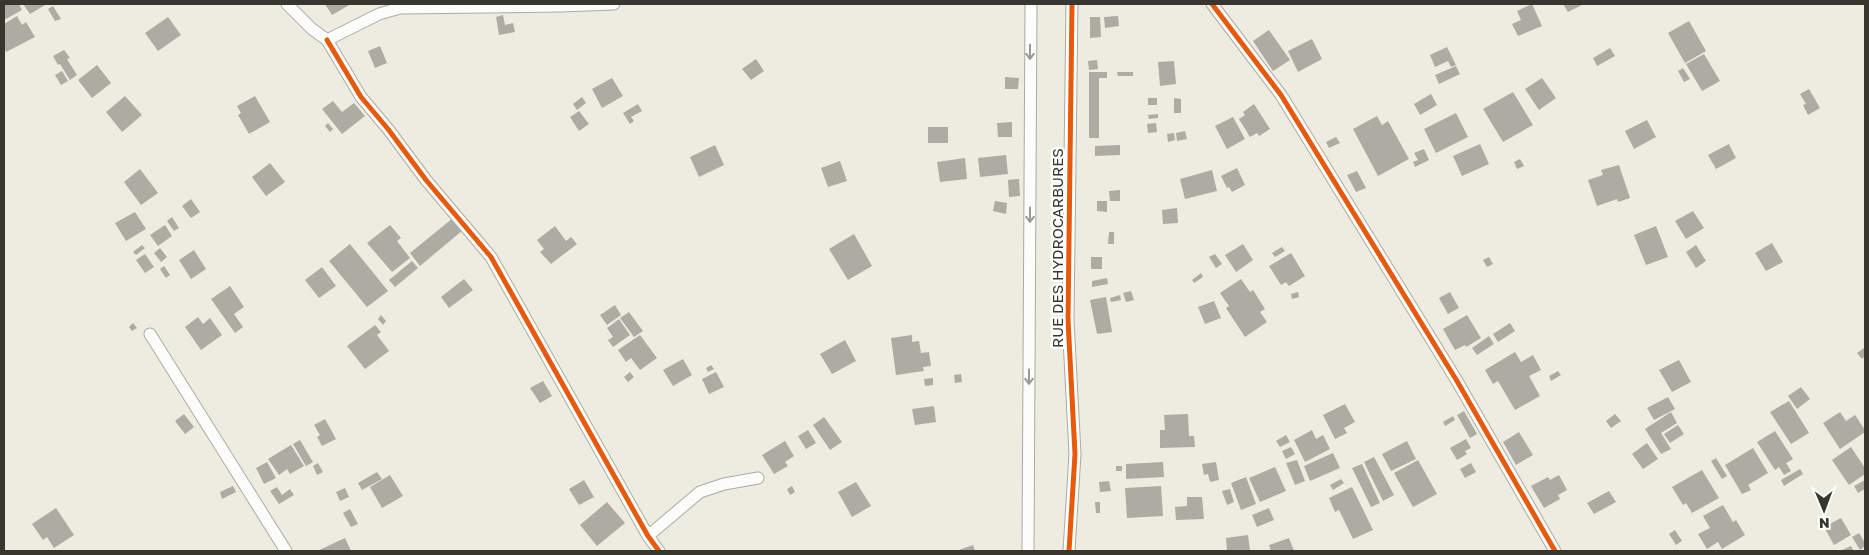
<svg xmlns="http://www.w3.org/2000/svg" width="1869" height="555" font-family="'Golos Text',sans-serif">
<style>
.building{fill:#acaca3}
.lines{fill:none;stroke-linecap:round;stroke-linejoin:round}
.street-casing{stroke:#ababa3;stroke-width:13}
.street{stroke:#fcfcfa;stroke-width:11}
.cycleway-casing{stroke:#fff;stroke-width:8}
.cycleway{stroke:#e8590c;stroke-width:5}
.oneway{stroke:#9a9a94}
.labels{text-anchor:middle;stroke-width:5;stroke-linejoin:round;paint-order:stroke}
.street-label{font-size:15px;fill:#37372f;stroke:#fff}
</style>
<rect width="100%" height="100%" fill="#ecece1"/>
<path class="building" d="M4 4H19L22 10 4 20Z
M23 4H47L30 14Z
M325 4H351L332 15Z
M1532 4 1542 26 1518 36 1512 24 1521 20 1517 11Z
M1563 4H1584L1568 12Z
M53 6 61 19 55 21 48 9Z
M503 15 505 25 513 23 515 32 499 35 496 17Z
M17 16 22 25 26 22 35 37 6 52 4 47V24Z
M1118 16 1119 26 1105 28 1104 17Z
M168 17 181 35 158 51 145 33Z
M1090 17H1100L1101 37 1090 38Z
M1689 21 1706 51 1685 63 1668 33Z
M1269 30 1290 60 1273 71 1253 41Z
M1312 39 1322 59 1298 72 1288 51Z
M380 46 387 63 375 68 368 51Z
M1447 47 1456 65 1451 67 1448 61 1435 67 1430 55Z
M1610 48 1615 56 1597 66 1593 58Z
M64 50 70 58 67 59 77 75 70 80 60 64 58 65 53 56Z
M1704 54 1720 81 1702 91 1686 64Z
M756 59 764 71 751 80 742 69Z
M1097 60 1098 69 1089 70 1088 61Z
M1174 61 1176 84 1160 86 1158 62Z
M97 65 111 83 92 98 78 80Z
M1456 66 1460 74 1439 84 1435 75Z
M1683 68 1690 79 1684 82 1678 71Z
M62 71 68 81 61 85 55 75Z
M1089 72H1107V78H1099V138H1089Z
M1117 72H1133V76H1118Z
M1005 77 1019 78 1018 89H1005Z
M612 78 623 96 602 108 592 89Z
M1542 78 1556 98 1539 110 1525 89Z
M1809 89 1820 108 1808 115 1803 105 1806 104 1800 94Z
M1513 92 1533 125 1503 142 1483 109Z
M1431 94 1437 105 1420 115 1414 104Z
M125 96 142 115 122 132 106 112Z
M255 96 270 122 249 134 238 115 241 113 237 106Z
M582 97 586 103 577 110 573 104Z
M1148 98H1157V105H1148Z
M1174 98 1181 99V113H1174Z
M333 101 342 112 354 103 365 116 342 134 322 109Z
M638 104 642 111 631 117 634 121 630 124 623 113Z
M1254 104 1270 129 1259 136 1257 133 1250 137 1239 119 1245 115 1243 112Z
M579 111 589 124 579 131 570 117Z
M1456 113 1468 137 1436 153 1424 129Z
M1158 114V118L1149 119 1148 115Z
M1377 116 1382 125 1388 121 1409 159 1378 176 1353 129Z
M1233 117 1245 139 1227 149 1215 126Z
M1647 120 1656 137 1634 149 1625 131Z
M1012 122V137H998L997 123Z
M328 123 333 129 330 132 325 126Z
M1156 123 1157 132 1148 133 1147 124Z
M928 127H948V143H928Z
M1185 131 1187 139 1177 141 1176 133Z
M1174 133 1175 140 1168 142 1167 134Z
M1336 137 1340 143 1329 148 1326 142Z
M1480 144 1489 164 1462 176 1453 156Z
M1729 144 1736 158 1716 169 1708 155Z
M715 145 724 165 699 177 690 157Z
M1120 145V155L1095 156V146Z
M1424 149 1429 160 1415 167 1413 162 1418 160 1414 153Z
M1006 155 1008 174 980 177 978 158Z
M965 158 967 179 940 182 937 162Z
M1520 159 1524 166 1517 169 1514 162Z
M840 161 847 181 828 187 821 168Z
M270 163 285 182 266 196 252 177Z
M1619 165 1630 198 1618 202 1617 199 1597 206 1588 180 1603 175 1601 170Z
M1237 168 1245 185 1232 192 1229 187 1227 188 1221 176Z
M140 169 158 193 141 205 124 182Z
M1212 170 1217 191 1185 199 1180 179Z
M1357 171 1366 188 1356 192 1347 175Z
M1019 179 1020 196 1009 197 1008 180Z
M1120 190V201H1110L1109 191Z
M191 199 200 212 191 218 182 206Z
M995 201 1007 203 1006 214 993 211Z
M1097 201H1107V212L1097 211Z
M1177 208 1178 223 1163 224 1162 210Z
M1693 211 1704 228 1686 239 1675 221Z
M135 212 146 229 126 241 115 223Z
M172 217 179 228 174 231 167 221Z
M453 218 463 230 420 266 410 253Z
M165 225 172 236 158 246 150 235Z
M390 225 401 238 397 241 410 258 392 272 367 243Z
M555 226 566 241 571 237 577 244 551 264 540 252 544 249 537 240Z
M1656 226 1668 257 1646 265 1634 235Z
M1109 232H1114V244H1108Z
M854 234 872 266 848 280 829 249Z
M1772 243 1783 262 1766 271 1755 253Z
M350 244 388 291 367 307 329 261Z
M1243 244 1253 260 1236 272 1225 255Z
M142 245 145 248 136 255 133 252Z
M1696 245 1706 261 1696 268 1686 252Z
M1282 247 1285 251 1275 257 1272 253Z
M160 248 167 257 161 262 154 253Z
M194 250 206 269 191 279 179 260Z
M1291 253 1305 276 1289 286 1286 282 1281 285 1269 266Z
M145 254 154 267 145 273 136 260Z
M1215 254 1222 264 1216 268 1209 257Z
M1091 257H1102V269H1091Z
M1489 257 1493 264 1487 267 1483 260Z
M412 261 418 268 395 287 389 280Z
M164 266 170 275 166 278 160 269Z
M322 267 336 286 319 298 305 280Z
M1201 273 1203 277 1194 283 1192 280Z
M1107 278 1108 284 1092 287V281Z
M464 279 473 290 449 308 441 297Z
M1241 279 1250 292 1253 290 1265 309 1260 312 1267 322 1245 337 1226 308 1229 306 1220 293Z
M230 286 244 307 234 314 243 327 235 333 211 299Z
M1131 291 1134 300 1126 302 1123 293Z
M1298 292 1299 297 1292 299 1291 294Z
M1450 292 1459 308 1448 314 1439 298Z
M1120 295 1121 300 1111 302 1110 298Z
M1106 297 1112 332 1097 334 1090 300Z
M1214 301 1221 318 1205 324 1198 307Z
M615 305 621 315 607 325 600 315Z
M629 312 643 331 634 337 620 318Z
M381 315 386 321 383 325 378 319Z
M1467 315 1481 338 1466 347 1465 345 1455 350 1443 329Z
M198 317 203 324 210 318 222 335 201 350 185 327Z
M619 319 630 335 613 347 608 340 613 337 607 328Z
M133 323 137 328 132 331 129 327Z
M1510 323 1515 331 1498 342 1493 334Z
M375 325 381 332 377 335 389 351 365 369 347 346Z
M640 335 657 358 640 370 631 358 626 362 618 350Z
M912 335V342L919 341 921 353 929 352 931 366 923 367 924 371 896 375 891 338Z
M1489 336 1494 344 1477 355 1472 348Z
M845 340 856 361 832 374 820 354Z
M1864 348 1865 356 1862 359 1857 353Z
M1515 352 1521 362 1533 355 1541 370 1529 376 1540 396 1515 410 1498 381 1493 384 1485 370Z
M683 359 692 375 673 386 663 370Z
M1679 360 1691 382 1672 392 1659 370Z
M711 365 714 369 708 372 706 368Z
M1558 371 1561 375 1551 381 1549 376Z
M630 372 634 377 628 382 624 377Z
M716 372 724 387 709 394 702 379Z
M961 374 962 382 955 383 954 375Z
M933 378V385L925 386 924 379Z
M543 381 552 396 540 403 530 388Z
M1801 387 1810 399 1797 409 1788 396Z
M1668 397 1675 409 1654 420 1647 408Z
M1789 401 1809 433 1791 444 1770 412Z
M1345 404 1355 422 1344 428 1347 433 1335 439 1323 415Z
M934 406 936 422 915 425 912 409Z
M1464 411 1477 434 1470 438 1457 415Z
M1671 412 1677 423 1661 433 1671 449 1661 454 1645 429Z
M1840 412 1846 421 1855 415 1865 430V432L1840 449 1823 423Z
M184 414 194 427 185 434 175 421Z
M1188 414 1189 436H1194L1195 447 1160 448V430H1165L1164 415Z
M1615 414 1621 421 1611 428 1606 421Z
M1453 416 1455 420 1445 426 1443 422Z
M824 417 842 442 830 450 813 425Z
M325 419 336 439 322 446 317 437 320 435 314 425Z
M1678 425 1684 434 1670 443 1664 434Z
M808 430 816 443 806 449 798 436Z
M1312 430 1316 439 1323 435 1330 449 1305 462 1294 440Z
M1775 431 1793 459 1786 463 1791 471 1784 475 1779 467 1775 470 1757 442Z
M1519 432 1533 455 1516 465 1503 442Z
M1286 435 1290 442 1280 447 1276 441Z
M1466 439 1471 448 1465 451 1467 454 1457 460 1450 448Z
M300 440 313 462 306 466 293 444Z
M785 441 794 456 785 462 788 466 774 474 762 455Z
M1407 441 1416 459 1391 471 1382 454Z
M1647 443 1658 459 1643 469 1632 454Z
M291 445 304 466 290 474 287 469 279 475 268 459Z
M1291 447 1295 454 1286 459 1282 451Z
M1851 447 1865 468V474L1849 485 1832 460Z
M1753 448 1768 473 1748 485 1751 490 1742 494 1725 465Z
M1333 453 1340 468 1310 481 1304 466Z
M1374 457 1394 495 1383 501 1364 462Z
M1716 458 1727 476 1722 479 1711 461Z
M1297 460 1305 481 1295 485 1286 463Z
M1418 460 1437 494 1413 507 1394 473Z
M267 462 276 478 264 484 256 468Z
M1163 462 1164 477 1126 479V464Z
M1216 462 1219 480 1210 482 1208 474 1204 475 1202 464Z
M318 463 323 472 317 475 313 466Z
M1471 463 1476 472 1465 478 1460 469Z
M1362 464 1380 503 1371 507 1352 468Z
M1116 466H1122V471H1116Z
M1275 467 1286 491 1260 502 1249 478Z
M1800 469 1803 474 1784 486 1781 480Z
M1702 470 1719 498 1692 513 1686 503 1683 505 1672 487Z
M377 472 382 479 362 490 358 483Z
M390 475 403 496 382 508 370 487Z
M1559 475 1567 490 1558 495 1560 499 1544 508 1531 486 1548 477 1550 480Z
M1246 477 1256 504 1241 510 1231 483Z
M1341 479 1344 483 1333 490 1330 485Z
M584 480 594 497 579 505 569 489Z
M1865 480V489L1858 493 1854 486Z
M1109 481 1111 491 1100 492 1099 482Z
M856 482 871 506 852 517 838 492Z
M233 486 236 492 222 499 220 492Z
M792 486 795 492 790 495 787 489Z
M1161 486 1163 516 1127 518 1125 488Z
M277 487 282 495 290 489 294 495 279 504 270 491Z
M1352 487 1373 530 1353 539 1339 510 1335 512 1329 498Z
M345 488 349 497 340 501 336 492Z
M1230 489 1234 502 1227 505 1222 491Z
M1609 491 1616 502 1594 514 1587 503Z
M1187 497H1202L1204 519 1176 520 1175 507 1187 506Z
M607 502 625 523 597 546 580 525Z
M1095 502H1100V513H1096Z
M1723 505 1733 522 1736 520 1745 535 1722 549 1718 542 1707 549 1698 534 1710 528 1703 516Z
M56 508 74 535 54 548 47 537 43 540 32 524Z
M1269 508 1274 520 1257 527 1252 515Z
M350 509 358 524 351 527 343 513Z
M1841 518 1851 535 1834 545 1824 527Z
M1675 530 1682 541 1676 545 1669 534Z
M1859 533 1865 543V546L1860 550 1852 537Z
M1248 535 1250 551H1227L1226 538Z
M345 538 351 551H317Z
M1289 538 1294 551H1271L1269 545Z
M973 545 975 551H956Z
M1851 546 1854 551H1840Z"/>
<g class="lines">
<defs>
<path id="street" d="M287 4 312 29 327 40 379 14 400 8 561 6 614 4
M1212 4 1281 95 1457 381 1555 551
M327 40 361 97 388 129 426 180 491 257 648 536 659 551
M150 334 286 551
M648 536 700 492 724 484 758 478
M1028 551 1031 4
M1069 551 1075 454 1068 320 1072 4"/>
</defs>
<use href="#street" class="street-casing"/>
<use href="#street" class="street"/>
<defs>
<path id="cycleway" d="M1212 4 1281 95 1457 381 1555 551
M327 40 361 97 388 129 426 180 491 257 648 536 659 551
M1069 551 1075 454 1068 320 1072 4"/>
</defs>
<use href="#cycleway" class="cycleway-casing"/>
<use href="#cycleway" class="cycleway"/>
</g>
<defs><path id="oneway-shaft" d="M-6 0H5M1.5-3L5.5 0L1.5 3" fill="none" stroke-width="1.6" stroke-linecap="round" stroke-linejoin="round" transform="scale(1.25)"/></defs>
<g class="oneway">
<use href="#oneway-shaft" transform="translate(1030 52) rotate(90)"/>
<use href="#oneway-shaft" transform="translate(1030 215) rotate(90)"/>
<use href="#oneway-shaft" transform="translate(1029 377) rotate(90)"/>
</g>
<g class="labels">
<g class="street-label">
<text transform="translate(1058 248) rotate(-90)" y="5">RUE DES HYDROCARBURES</text>
</g>
</g>
<rect width="1869" height="555" fill="none" stroke="#37372f" stroke-width="10"/>
<g transform="translate(1824 510) rotate(179)" stroke="#ffffff" stroke-width="4" paint-order="stroke">
<path d="M0-4L9 19L0 12L-9 19Z" fill="#37372f"/>
<text y="-8" font-size="14" font-weight="bold" text-anchor="middle" fill="#37372f">N</text>
</g>
</svg>
